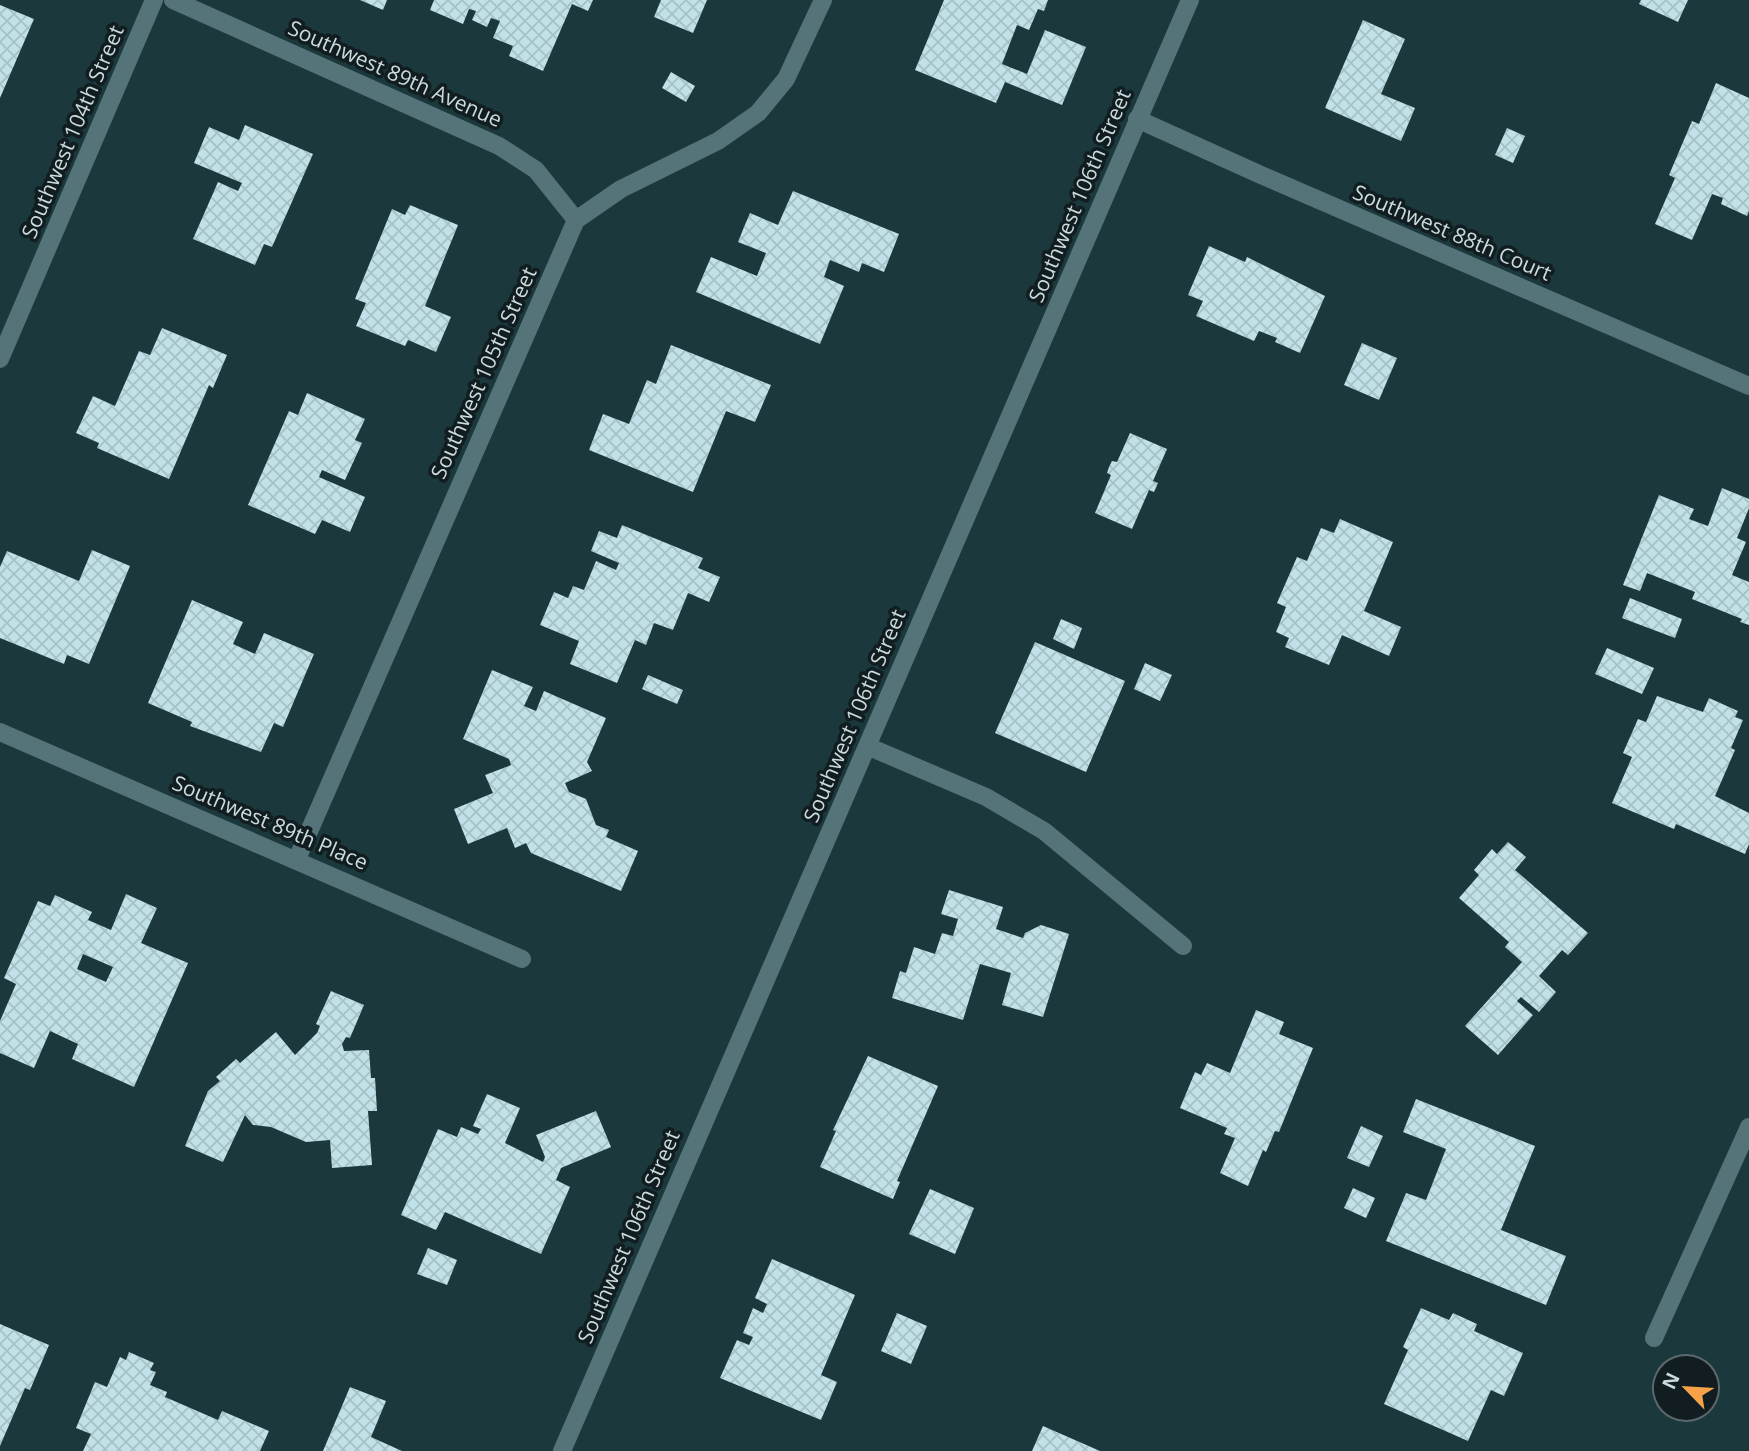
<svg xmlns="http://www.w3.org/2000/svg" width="1749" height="1451" font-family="'Open Sans',sans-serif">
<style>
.building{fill:url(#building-cross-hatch);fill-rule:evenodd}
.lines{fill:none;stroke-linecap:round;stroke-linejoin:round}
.street{stroke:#557479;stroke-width:18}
.secondary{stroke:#557479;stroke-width:18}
.labels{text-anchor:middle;stroke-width:7;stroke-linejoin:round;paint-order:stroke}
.street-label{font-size:21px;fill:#cbdbde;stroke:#111d20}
</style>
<defs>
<pattern id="building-cross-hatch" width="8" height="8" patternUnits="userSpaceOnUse" patternTransform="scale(1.75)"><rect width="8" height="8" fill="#bfe1e7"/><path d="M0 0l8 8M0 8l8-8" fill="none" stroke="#a5c1c6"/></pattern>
</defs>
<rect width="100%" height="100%" fill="#1b393d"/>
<path class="building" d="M360 0H387L383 10Z
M434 0H593L588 11 572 4 543 71 509 56 513 46 493 38 500 21 491 18 487 27 472 20 476 11 469 9 463 24 430 10Z
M661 0H707L693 33 654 17Z
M944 0H1048L1044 11 1038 9 1029 30 1017 25 1002 64 1027 74 1045 30 1086 47 1062 105 1005 82 996 103 915 70Z
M1641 0H1688L1678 22 1639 4Z
M0 5 34 19 0 98Z
M1363 20 1405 39 1381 94 1415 108 1401 141 1325 108Z
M671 72 695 86 686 102 662 88Z
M1716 83 1749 98V211L1747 216 1721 204 1723 198 1712 194 1692 240 1655 224 1675 178 1669 175 1692 121 1699 124Z
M245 125 313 154 272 247 264 244 255 265 193 239 218 182 238 191 242 183 194 163 209 127 239 140Z
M1507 128 1525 136 1513 163 1495 155Z
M793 191 899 234 884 272 862 263 859 272 830 260 824 277 844 286 820 344 696 292 711 257 757 276 766 253 738 242 744 227 750 213 778 225Z
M410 205 458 225 425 306 451 317 436 352 408 340 405 346 356 326 366 303 355 299 392 209 405 215Z
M1209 246 1245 262 1247 257 1325 296 1300 353 1275 342 1277 338 1259 331 1254 341 1196 316 1203 301 1188 295Z
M162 328 227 355 213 388 209 385 169 479 97 448 99 443 76 433 93 396 115 406 139 351 150 355Z
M1362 343 1397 358 1379 400 1344 385Z
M671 345 771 385 755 422 726 411 693 492 589 450 603 414 629 424 647 380 656 384Z
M307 393 365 419 355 440 362 443 345 480 322 470 319 477 365 497 350 532 322 520 315 534 248 505 289 411 298 415Z
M1130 433 1167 449 1153 481 1158 483 1154 492 1149 490 1132 529 1095 513 1111 475 1107 473 1109 467 1112 461 1117 462Z
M1722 488 1749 499V508L1737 538 1746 542 1732 575 1749 582V625L1740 622 1742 619 1692 599 1695 592 1647 573 1640 591 1623 585 1659 495 1694 509 1689 519 1708 526Z
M1340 519 1393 542 1364 611 1401 627 1389 656 1342 635 1329 665 1285 647 1289 638 1276 632 1286 607 1277 603 1297 557 1307 561 1321 528 1334 533Z
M622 525 703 558 698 568 720 577 709 602 688 593 673 630 654 623 646 645 635 640 617 683 570 664 579 641 540 625 554 592 568 598 573 586 584 590 596 561 616 570 619 563 591 551 599 531 617 538Z
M92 550 130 566 89 664 67 655 64 664 0 638V567L7 551 79 581Z
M1630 598 1682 619 1675 638 1622 618Z
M192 600 243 622 233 644 255 654 264 633 314 654 283 727 274 723 261 752 190 726 192 722 148 703Z
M1061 619 1082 628 1074 649 1053 639Z
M1035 642 1125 681 1086 772 995 733Z
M1607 648 1654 668 1642 694 1595 674Z
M1145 663 1172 675 1160 701 1134 689Z
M492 670 533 687 524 706 536 711 544 691 606 718 587 762 592 771 565 783 569 792 586 799 596 825 609 830 606 837 638 851 621 891 531 853 526 843 515 848 507 828 468 844 454 809 493 793 485 775 511 765 509 759 463 739Z
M648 675 683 690 677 704 642 689Z
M1657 696 1703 712 1709 698 1738 711 1735 717 1743 720 1731 748 1735 750 1715 796 1749 813V844L1745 854 1676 824 1674 829 1612 803 1632 757 1623 753 1638 719 1646 722Z
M1508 842 1526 857 1515 870 1588 933 1568 955 1562 950 1539 976 1556 992 1539 1012 1521 997 1517 1001 1533 1015 1498 1055 1465 1026 1522 962 1505 947 1509 942 1459 898 1479 875 1474 870 1492 849 1497 854Z
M949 890 1003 907 996 929 1023 938 1025 933 1041 925 1069 934 1043 1017 1002 1005 1011 973 980 964 963 1020 892 998 900 971 906 973 914 947 935 954 942 933 953 936 958 919 941 914Z
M126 894 157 908 141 943 188 963 134 1087 72 1059 78 1044 50 1031 34 1068 0 1053V1021L16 984 4 978 38 901 50 906 55 895 92 912 88 920 111 930ZM83 954 113 967 106 982 77 969Z
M331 991 364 1005 350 1038 346 1037 342 1044 344 1051 369 1050 371 1078H375L377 1111H368L372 1165 332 1168 330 1140 306 1142 271 1127 253 1125 245 1115 223 1162 185 1146 208 1091 220 1081 216 1077 236 1059 240 1063 276 1032 295 1055 317 1033 320 1026 316 1024Z
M1256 1010 1284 1022 1279 1034 1313 1048 1279 1132 1275 1131 1266 1152 1263 1150 1248 1186 1220 1173 1235 1138 1224 1134 1227 1128 1180 1108 1195 1072 1201 1075 1207 1063 1230 1073Z
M868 1056 938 1086 897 1181 900 1182 893 1199 820 1167 836 1131 833 1130Z
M487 1094 520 1108 505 1143 543 1162 545 1157 536 1135 596 1111 611 1147 561 1168 556 1180 570 1187 541 1254 445 1212 436 1230 401 1215 438 1129 457 1137 461 1127 478 1134 481 1129 473 1126Z
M1416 1099 1535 1146 1501 1230 1566 1256 1546 1305 1386 1241 1406 1193 1426 1200 1446 1149 1403 1132Z
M1361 1126 1383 1136 1369 1167 1347 1158Z
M1353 1188 1375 1198 1366 1218 1344 1208Z
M930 1189 974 1208 955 1254 909 1234Z
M428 1248 457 1260 447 1285 417 1274Z
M772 1259 855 1295 821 1375 837 1382 821 1420 720 1378 737 1340 749 1345 753 1337 743 1333 753 1308 763 1313 767 1304 755 1298Z
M1421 1308 1449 1320 1453 1313 1477 1324 1474 1331 1523 1353 1504 1396 1491 1390 1468 1441 1384 1404 1408 1350 1403 1347Z
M897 1313 927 1326 911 1364 881 1351Z
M0 1324 49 1345 30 1390 25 1388 0 1446Z
M129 1352 154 1363 150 1370 156 1372 150 1385 167 1392 165 1397 218 1420 222 1411 269 1431 260 1451H83L91 1434 76 1428 95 1382 107 1387 120 1357 126 1360Z
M350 1387 386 1401 371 1437 402 1451H323Z
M1043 1426 1100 1451H1032Z"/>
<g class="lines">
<path class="street" d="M173 0 499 146 536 170 576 220
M1137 119 1261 175 1749 386
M0 732 522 959
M867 746 986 797 1044 831 1183 946
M297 859 576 220 621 189 718 141 758 113 786 79 823 0
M1654 1338 1749 1127
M562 1451 1190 0"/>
<path class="secondary" d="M0 359 154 0"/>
</g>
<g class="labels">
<g class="street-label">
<text transform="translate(395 74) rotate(24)" y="7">Southwest 89th Avenue</text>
<text transform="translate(73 132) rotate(-67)" y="7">Southwest 104th Street</text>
<text transform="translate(1080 196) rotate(-67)" y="7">Southwest 106th Street</text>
<text transform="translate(1452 233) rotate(23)" y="7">Southwest 88th Court</text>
<text transform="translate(484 373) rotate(-66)" y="7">Southwest 105th Street</text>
<text transform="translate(855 716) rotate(-67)" y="7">Southwest 106th Street</text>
<text transform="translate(270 823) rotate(23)" y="7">Southwest 89th Place</text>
<text transform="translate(629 1237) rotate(-67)" y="7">Southwest 106th Street</text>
</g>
</g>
<g transform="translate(1686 1388) rotate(295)"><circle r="33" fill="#111d20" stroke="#5b696c" stroke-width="2"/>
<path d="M0-5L12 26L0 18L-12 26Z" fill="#f7a149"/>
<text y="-10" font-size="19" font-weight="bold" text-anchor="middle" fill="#cbdbde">N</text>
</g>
</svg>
